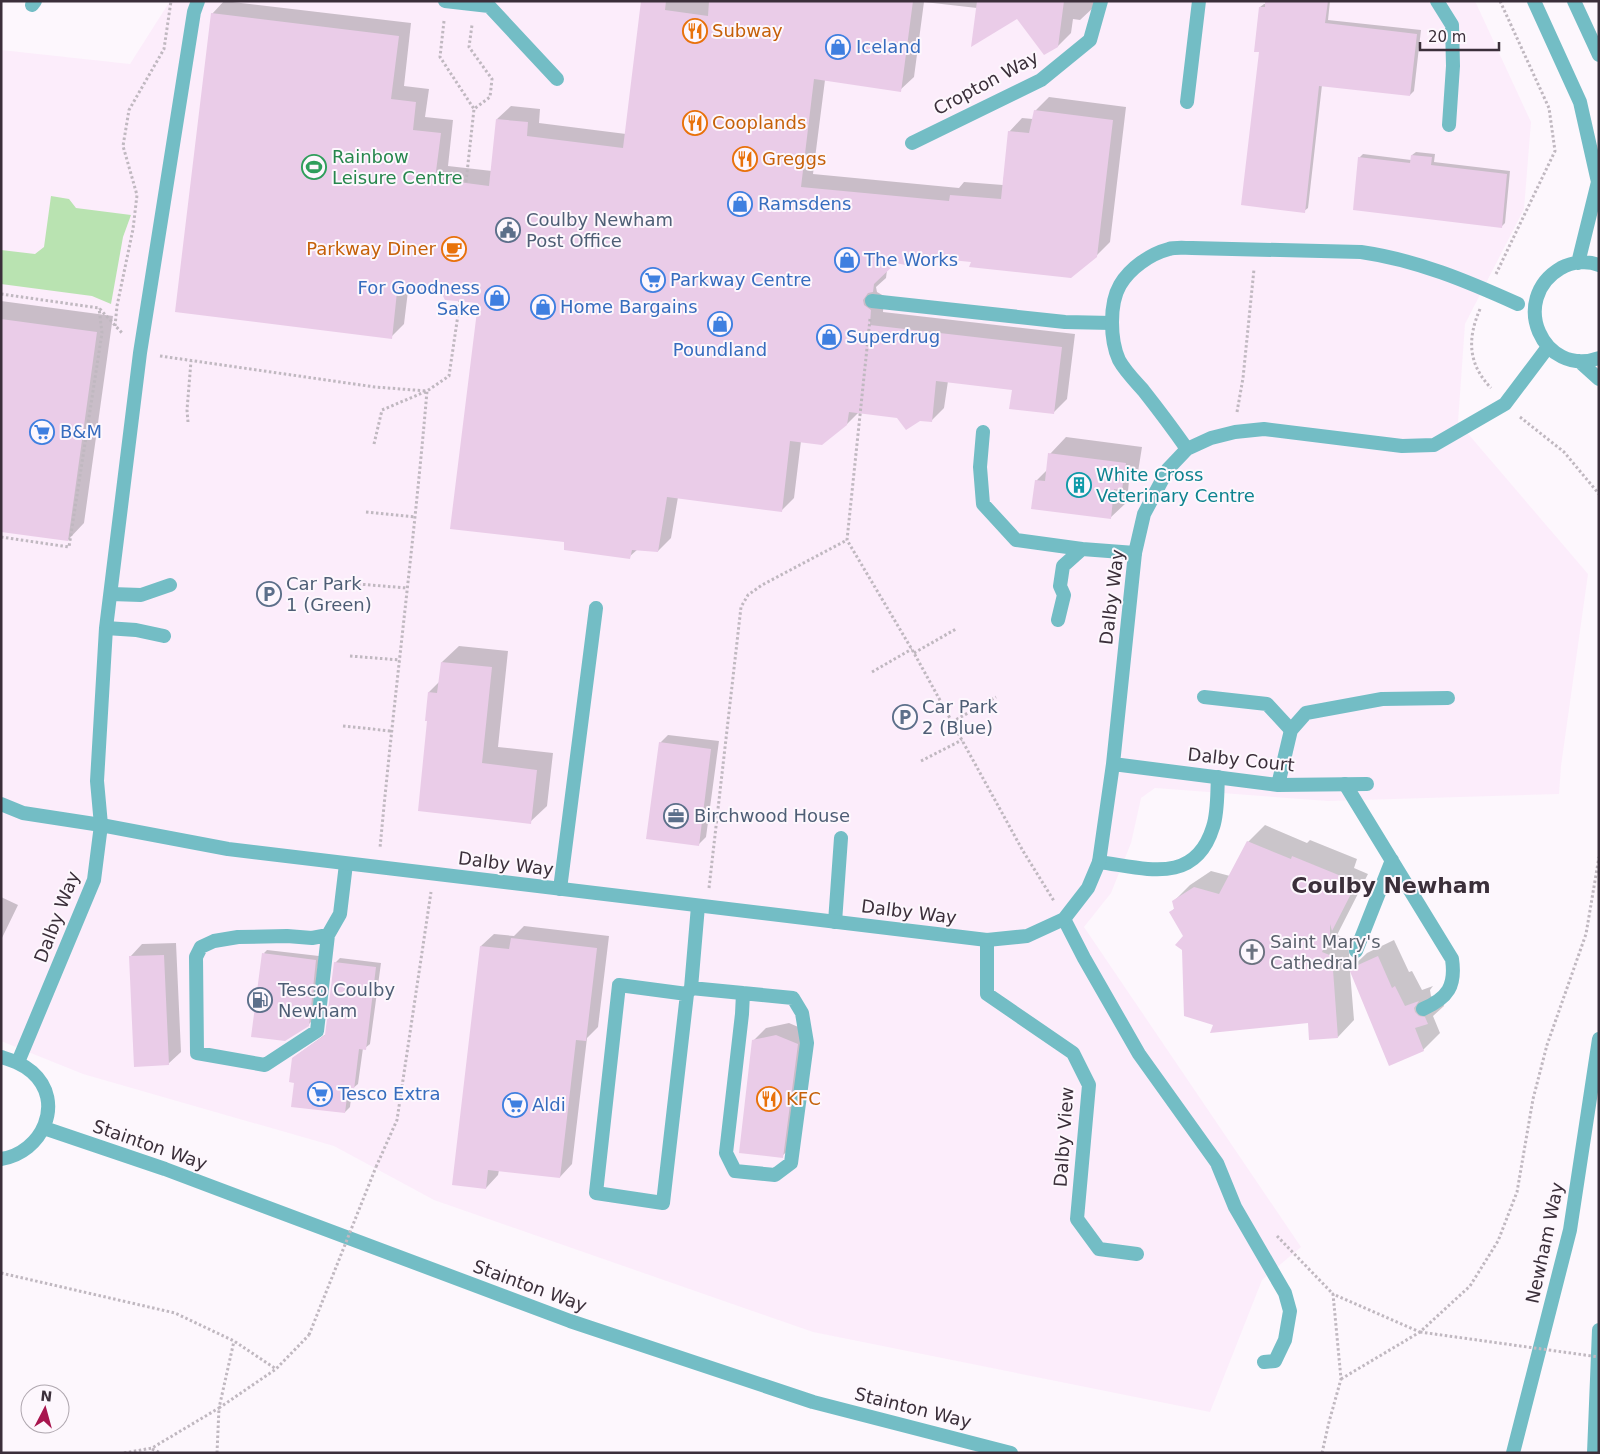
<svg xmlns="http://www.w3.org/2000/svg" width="1600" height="1454" font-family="'DejaVu Sans',sans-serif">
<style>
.built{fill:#fcedfb}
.green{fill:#b9e3b1}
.shadow{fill:#0003}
.building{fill:#eacce8}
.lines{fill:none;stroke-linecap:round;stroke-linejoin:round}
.path{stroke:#c0b8c0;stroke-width:3;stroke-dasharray:2.5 2.5;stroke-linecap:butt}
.service{stroke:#73bdc5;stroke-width:14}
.pedestrian{stroke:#73bdc5;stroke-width:14}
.minor{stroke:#73bdc5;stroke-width:14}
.tertiary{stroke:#73bdc5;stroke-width:14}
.path-bridge{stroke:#c0b8c0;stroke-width:3;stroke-dasharray:2.5 2.5;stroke-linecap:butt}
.labels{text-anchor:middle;stroke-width:4;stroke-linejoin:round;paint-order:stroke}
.food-label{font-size:18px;fill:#c56008;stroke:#fdf7fd;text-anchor:start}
.shop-label{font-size:18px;fill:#366cbe;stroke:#fdf7fd;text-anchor:start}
.street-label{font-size:18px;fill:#3b2f3a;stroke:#fdf7fd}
.leisure-label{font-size:18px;fill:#27864d;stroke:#fdf7fd;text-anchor:start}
.service-label{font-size:18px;fill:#4e5e75;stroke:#fdf7fd;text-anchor:start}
.culture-label{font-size:18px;fill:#0d838f;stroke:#fdf7fd;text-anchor:start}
.worship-label{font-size:18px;fill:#5b616d;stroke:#fdf7fd;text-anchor:start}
.district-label{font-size:22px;font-weight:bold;fill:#3b2f3a;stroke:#fdf7fd}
</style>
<rect width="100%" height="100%" fill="#fdf7fd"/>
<path class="built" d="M170 1H1475L1531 122 1524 209 1465 324 1458 422 1588 574 1561 766 1559 794 1328 801 1155 788 1141 798 1131 843 1111 893 1084 927 1301 1247 1262 1280 1210 1412 813 1332 434 1200 334 1146 83 1074 1 1041V50L130 64Z"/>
<path class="green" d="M51 196 69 199 76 208 131 215 123 237 111 304 92 296 1 284V250L35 254 44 247Z"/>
<path class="shadow" d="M224 1 411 23 404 86 429 89 425 117 453 120 448 166 492 171 497 119 511 106 540 109 539 123 626 134 642 1H1094V7L1080 20 1073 19 1071 33 1058 46 1017 17 977 8 924 2 914 77 900 90 825 80 813 174 959 188 964 182 1003 185 1009 132 1022 118 1033 119 1035 111 1049 97 1126 107 1110 242 1096 256 972 261 918 255 909 264 896 262 887 270 886 278 876 287 877 292 884 296 883 312 1075 334 1067 399 1054 412 1013 389 948 381 944 408 931 421 859 412 847 424 801 441 794 498 781 511 678 497 671 538 658 551 638 549 629 557 565 540 479 302 442 292 408 291 404 324 391 337 212 14Z
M1266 1H1330L1328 20 1421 30 1414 91 1410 95 1322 85 1308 208 1304 211 1260 51V7L1264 4H1266Z
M1416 152 1435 154 1434 162 1510 171 1505 223 1501 227 1359 158 1363 154 1411 160 1412 155Z
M1 301 113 316 84 523 68 540 1 531Z
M1066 437 1142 447 1138 472 1129 481 1127 502 1110 518 1036 481 1048 469 1050 454Z
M459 646 508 651 498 747 553 753 547 806 530 822 429 720H426L429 692 440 681 442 662Z
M668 735 719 741 706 837 698 845 660 743Z
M1265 825 1307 843 1310 840 1357 859 1354 868 1368 874 1337 935 1348 939 1350 969 1367 953 1394 940 1409 972 1412 971 1422 990 1433 986 1430 990 1431 996 1435 1000 1442 1001 1444 1006 1433 1016 1440 1033 1423 1050 1350 971 1354 1020 1338 1037 1309 1022 1215 1025 1185 936 1171 912 1175 908 1173 902 1190 885 1211 871 1230 876 1248 842Z
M1 897 18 905 1 940Z
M524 926 609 936 598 1027 587 1038 572 1164 560 1177 499 1170 498 1175 486 1188 481 946 494 934 514 936Z
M176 943 181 1052 168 1064 130 957 142 944Z
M267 950 319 956 312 1021 308 1025 264 953Z
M340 958 381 963 370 1044 365 1048H363L358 1084 352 1089 350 1107 345 1112 295 1081 293 1058 326 1034 335 963Z
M789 1023 810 1032 795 1144 782 1156 753 1041 766 1028Z"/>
<path class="building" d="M641 1H666L665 10 708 16 709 1H913L901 92 814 79 801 187 949 201 950 195 1001 199 1008 131 1029 133 1034 110 1113 120 1097 257 1071 278 969 267 971 262 911 256 910 266 896 263 874 284 873 292 868 293 863 300 864 305 871 310 870 325 1062 347 1054 414 1009 409 1012 390 936 381 932 422 920 421 906 430 897 418 849 412 847 425 822 445 790 441 782 512 667 497 658 552 632 550 630 559 564 550V542L450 529 478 303 445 300 442 294 397 292 392 339 175 312 211 13 399 36 391 99 416 102 413 130 441 133 435 179 489 186 496 119 528 122 527 136 623 148Z
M977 1H1064L1058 47 1044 55 1017 19 971 47Z
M1265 1H1328L1325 23 1417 34 1410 96 1319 86 1305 213 1241 205 1259 52H1254L1259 7H1265Z
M1411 155 1432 157 1431 165 1507 174 1502 228 1353 210 1358 157 1410 163Z
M1 319 97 332 68 541 1 532Z
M1048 453 1126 463 1122 490 1114 489 1111 519 1031 509 1035 480 1045 481Z
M441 662 492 667 482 763 537 770 531 824 418 811 427 721H425L428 692 437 693Z
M659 742 711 749 699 846 646 839Z
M1247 841 1291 859 1292 856 1341 876 1338 885 1353 890 1332 931 1330 924V935L1322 952 1332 956 1338 1038 1309 1040 1308 1023 1210 1033 1213 1025 1184 1016 1182 950 1175 945 1183 936 1169 912 1174 909 1172 901 1194 887 1219 894Z
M511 938 597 948 586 1041 576 1040 560 1178 488 1170 486 1189 452 1185 480 946 509 949Z
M262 953 316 960 309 1026 285 1041 251 1037Z
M164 955 169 1065 134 1067 129 956Z
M1378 956 1392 988 1395 986 1405 1006 1419 1001 1414 1008 1415 1012 1419 1016 1425 1017 1428 1024 1415 1028 1424 1051 1389 1066 1349 969Z
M334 962 376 967 366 1050 359 1049 354 1090 348 1089 345 1113 291 1107 294 1083 289 1082 292 1058 325 1035Z
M776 1035 798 1044 783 1158 739 1153 752 1040Z"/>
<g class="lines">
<path class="path" d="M444 21 440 57 474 109 490 97 492 79 469 47 472 25
M466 182 474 109
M1496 274 1555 151 1549 108 1500 1
M1 294 99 308 123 334
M1480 309C1467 339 1468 364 1491 388
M870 319 847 540 914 653 1023 851 1054 901
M115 326 117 306 133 229 137 195 123 146 129 110 164 49 171 1
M160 356 375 387 427 391C414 544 394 696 380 848
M1237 412 1243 378 1254 269
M1520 417 1564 452 1599 494
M188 422 187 410 191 361
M374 444 382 410 427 391 449 376 460 301
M366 512 415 517
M1 537 69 547 102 333 99 308
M358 584 407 588
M914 653 956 629
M350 656 400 660
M872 672 912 649
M952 722 996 697
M343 726 391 731
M921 761 962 740
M709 888 741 607 748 595 762 585 847 540
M376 1167 397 1120 431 892
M1277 1236 1333 1294
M1 1273 175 1313 234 1341 276 1369
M1341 1379 1420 1332 1470 1286 1498 1241 1517 1192 1533 1099 1547 1045 1586 934 1599 857
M152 1449 161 1453
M124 1453 152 1448 219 1408 234 1341
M217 1453 219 1408 276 1369 309 1335
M1322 1453 1329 1422 1341 1379 1333 1294 1420 1332"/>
<path class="service" d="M445 1 489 6 557 79
M1437 1 1452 25 1453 66 1449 125
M912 143 1041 80 1090 40 1101 1
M983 432 980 467 983 504 1016 540 1082 549
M111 594 141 595 170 585
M1058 620 1064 595 1060 586 1063 566 1082 549 1135 553
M106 628 136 630 164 636
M1204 697 1267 704 1291 730
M1345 784 1452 959C1456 986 1448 998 1423 1009
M101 825 97 781 106 628 140 353 194 12 198 1
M1099 862C1145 868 1195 886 1213 827 1218 812 1217 793 1218 777
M560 889 596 608
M1064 919 1084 958 1139 1054 1217 1163 1235 1207 1285 1293 1290 1311 1285 1340 1275 1361 1264 1362
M835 922 841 838
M328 935 312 938 287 936 238 937 214 941 201 947 196 957 197 1053 265 1065 317 1031 328 935 340 914 346 864
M987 940V994L1073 1053 1089 1085 1077 1219 1099 1249 1137 1254
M1356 951 1392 860
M691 988 793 998 802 1013 807 1043 791 1163 775 1175 735 1171 726 1153 742 1014 743 993
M687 994 619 985 596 1193 663 1203 687 994 691 988 698 906"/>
<path class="pedestrian" d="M872 301 1065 322 1112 323"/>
<path class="minor" d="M32 5 35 1
M1187 102 1199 1
M1187 449C1173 429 1158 409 1143 390 1135 381 1125 371 1119 360 1110 340 1109 304 1120 285 1130 268 1150 254 1169 249 1175 247 1184 248 1192 248L1361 252C1417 260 1467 281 1518 304
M1113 764 1278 785 1367 784
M1278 785 1291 730 1306 713 1382 699 1448 698
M1 804 23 813 101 825 228 849 987 940 1027 936 1064 919 1088 888 1099 862 1113 764 1135 553 1144 514 1168 469 1187 449 1211 438 1235 432 1264 429 1402 446 1434 445 1505 404 1548 347
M18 1062 94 880 101 825"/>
<path class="tertiary" d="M1534 1 1580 102 1598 182 1578 263
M1574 1 1599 55
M1599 265C1587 260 1572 262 1561 268 1508 299 1543 378 1599 358
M1579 361 1599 379
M1 1057C13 1061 23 1064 32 1072 66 1102 42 1153 1 1159
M44 1128 165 1169 570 1321 813 1402 1011 1453
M1513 1453 1570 1230 1599 1039
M1594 1453 1599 1330"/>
<path class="path-bridge" d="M1420 1332 1599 1357
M309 1335 376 1167"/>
</g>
<defs>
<symbol id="restaurant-ring" viewBox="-11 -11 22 22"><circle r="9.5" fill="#fdf7fd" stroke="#e8710a" stroke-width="1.5"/><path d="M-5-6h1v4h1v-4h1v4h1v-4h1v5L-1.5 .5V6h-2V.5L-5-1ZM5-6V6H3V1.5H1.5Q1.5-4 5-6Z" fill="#e8710a"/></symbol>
<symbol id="shop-ring" viewBox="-11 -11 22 22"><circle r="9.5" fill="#fdf7fd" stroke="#3f7fe0" stroke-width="1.5"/><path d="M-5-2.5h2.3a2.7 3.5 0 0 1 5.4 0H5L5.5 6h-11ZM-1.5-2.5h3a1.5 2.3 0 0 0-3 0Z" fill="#3f7fe0"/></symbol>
<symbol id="stadium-ring" viewBox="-11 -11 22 22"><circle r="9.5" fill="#fdf7fd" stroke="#2e9e5b" stroke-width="1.5"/><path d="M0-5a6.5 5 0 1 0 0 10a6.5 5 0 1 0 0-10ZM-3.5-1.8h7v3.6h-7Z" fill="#2e9e5b"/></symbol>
<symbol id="civic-ring" viewBox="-11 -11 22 22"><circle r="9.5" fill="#fdf7fd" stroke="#5c6f8a" stroke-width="1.5"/><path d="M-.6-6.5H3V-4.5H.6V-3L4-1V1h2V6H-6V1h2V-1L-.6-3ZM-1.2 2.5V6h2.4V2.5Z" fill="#5c6f8a"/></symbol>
<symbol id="cafe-ring" viewBox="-11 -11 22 22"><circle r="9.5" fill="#fdf7fd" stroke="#e8710a" stroke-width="1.5"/><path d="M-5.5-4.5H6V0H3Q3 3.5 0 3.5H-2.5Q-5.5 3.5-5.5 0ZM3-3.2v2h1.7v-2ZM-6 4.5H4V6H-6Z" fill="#e8710a"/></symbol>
<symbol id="supermarket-ring" viewBox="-11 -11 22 22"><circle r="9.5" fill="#fdf7fd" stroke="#3f7fe0" stroke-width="1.5"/><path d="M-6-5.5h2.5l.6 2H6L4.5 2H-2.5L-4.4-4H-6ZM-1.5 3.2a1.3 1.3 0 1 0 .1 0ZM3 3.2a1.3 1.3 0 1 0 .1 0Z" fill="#3f7fe0"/></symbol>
<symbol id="building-ring" viewBox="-11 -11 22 22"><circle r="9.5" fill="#fdf7fd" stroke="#0f9aa8" stroke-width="1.5"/><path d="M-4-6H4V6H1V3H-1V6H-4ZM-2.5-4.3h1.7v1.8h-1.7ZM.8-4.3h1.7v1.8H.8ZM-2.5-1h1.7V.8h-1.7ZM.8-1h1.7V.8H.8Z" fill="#0f9aa8"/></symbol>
<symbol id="parking-ring" viewBox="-11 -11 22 22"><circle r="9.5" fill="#fdf7fd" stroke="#5c6f8a" stroke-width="1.5"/><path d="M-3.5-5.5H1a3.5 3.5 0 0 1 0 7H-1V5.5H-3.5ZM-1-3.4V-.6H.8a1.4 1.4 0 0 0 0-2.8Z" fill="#5c6f8a"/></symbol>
<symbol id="office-ring" viewBox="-11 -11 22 22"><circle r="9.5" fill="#fdf7fd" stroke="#5c6f8a" stroke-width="1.5"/><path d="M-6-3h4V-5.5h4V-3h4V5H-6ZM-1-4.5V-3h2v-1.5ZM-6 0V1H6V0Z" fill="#5c6f8a"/></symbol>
<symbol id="church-ring" viewBox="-11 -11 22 22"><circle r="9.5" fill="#fdf7fd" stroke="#6b7280" stroke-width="1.5"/><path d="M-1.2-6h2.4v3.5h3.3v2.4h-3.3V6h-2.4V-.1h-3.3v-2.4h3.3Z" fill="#6b7280"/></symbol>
<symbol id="fuel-ring" viewBox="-11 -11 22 22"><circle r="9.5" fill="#fdf7fd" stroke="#5c6f8a" stroke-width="1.5"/><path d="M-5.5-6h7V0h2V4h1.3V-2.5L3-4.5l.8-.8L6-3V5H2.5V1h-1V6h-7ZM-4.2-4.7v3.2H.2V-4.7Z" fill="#5c6f8a"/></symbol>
</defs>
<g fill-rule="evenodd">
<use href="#restaurant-ring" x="681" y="17" width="28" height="28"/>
<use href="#shop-ring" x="824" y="33" width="28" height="28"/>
<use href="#restaurant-ring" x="681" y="109" width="28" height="28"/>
<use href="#restaurant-ring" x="731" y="145" width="28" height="28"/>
<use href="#stadium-ring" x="300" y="153" width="28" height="28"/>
<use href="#shop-ring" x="726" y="190" width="28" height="28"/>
<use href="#civic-ring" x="494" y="216" width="28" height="28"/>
<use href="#cafe-ring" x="440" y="235" width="28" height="28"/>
<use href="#shop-ring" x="833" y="246" width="28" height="28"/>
<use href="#supermarket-ring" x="639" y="266" width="28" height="28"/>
<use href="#shop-ring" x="483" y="284" width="28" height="28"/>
<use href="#shop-ring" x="529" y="293" width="28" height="28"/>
<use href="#shop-ring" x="706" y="310" width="28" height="28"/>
<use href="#shop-ring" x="815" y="323" width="28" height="28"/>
<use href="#supermarket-ring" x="28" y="418" width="28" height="28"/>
<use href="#building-ring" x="1065" y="471" width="28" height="28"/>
<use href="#parking-ring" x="255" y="580" width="28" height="28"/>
<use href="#parking-ring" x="891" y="703" width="28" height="28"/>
<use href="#office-ring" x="662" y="802" width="28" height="28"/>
<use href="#church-ring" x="1238" y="938" width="28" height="28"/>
<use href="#fuel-ring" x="246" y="986" width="28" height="28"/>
<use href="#supermarket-ring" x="306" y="1080" width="28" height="28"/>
<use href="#restaurant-ring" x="755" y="1085" width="28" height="28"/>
<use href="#supermarket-ring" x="501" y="1091" width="28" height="28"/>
</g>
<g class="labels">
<g class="food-label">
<text x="712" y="37">Subway</text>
<text x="712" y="129">Cooplands</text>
<text x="762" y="165">Greggs</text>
<text x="436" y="255" text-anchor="end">Parkway Diner</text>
<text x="786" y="1105">KFC</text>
</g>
<g class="shop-label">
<text x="856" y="53">Iceland</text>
<text x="758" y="210">Ramsdens</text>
<text x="864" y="266">The Works</text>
<text x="670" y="286">Parkway Centre</text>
<text x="480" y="294" text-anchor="end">For Goodness<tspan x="480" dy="21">Sake</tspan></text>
<text x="560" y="313">Home Bargains</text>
<text x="846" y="343">Superdrug</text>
<text x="720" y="356" text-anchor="middle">Poundland</text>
<text x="60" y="438">B&amp;M</text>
<text x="338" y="1100">Tesco Extra</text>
<text x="532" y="1111">Aldi</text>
</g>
<g class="street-label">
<text transform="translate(986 83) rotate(-28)" y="6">Cropton Way</text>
<text transform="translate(1112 597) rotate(-83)" y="6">Dalby Way</text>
<text transform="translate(1241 760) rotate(6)" y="6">Dalby Court</text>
<text transform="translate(506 864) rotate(7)" y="6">Dalby Way</text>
<text transform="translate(909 912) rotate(7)" y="6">Dalby Way</text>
<text transform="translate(57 917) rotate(-69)" y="6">Dalby Way</text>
<text transform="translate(1064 1137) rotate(-86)" y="6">Dalby View</text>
<text transform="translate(150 1145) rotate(19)" y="6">Stainton Way</text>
<text transform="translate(1545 1243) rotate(-78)" y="6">Newham Way</text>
<text transform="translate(530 1286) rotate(20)" y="6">Stainton Way</text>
<text transform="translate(913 1408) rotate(14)" y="6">Stainton Way</text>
</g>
<g class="leisure-label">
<text x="332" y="163">Rainbow<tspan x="332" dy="21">Leisure Centre</tspan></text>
</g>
<g class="service-label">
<text x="526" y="226">Coulby Newham<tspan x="526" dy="21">Post Office</tspan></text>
<text x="286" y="590">Car Park<tspan x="286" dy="21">1 (Green)</tspan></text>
<text x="922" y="713">Car Park<tspan x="922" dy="21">2 (Blue)</tspan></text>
<text x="694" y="822">Birchwood House</text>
<text x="278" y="996">Tesco Coulby<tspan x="278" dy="21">Newham</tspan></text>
</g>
<g class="culture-label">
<text x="1096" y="481">White Cross<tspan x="1096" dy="21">Veterinary Centre</tspan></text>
</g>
<g class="worship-label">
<text x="1270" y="948">Saint Mary's<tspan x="1270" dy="21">Cathedral</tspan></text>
</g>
<g class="district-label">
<text x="1391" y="893">Coulby Newham</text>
</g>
</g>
<rect width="1600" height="1454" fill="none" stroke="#3b2f3a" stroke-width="5"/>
<g transform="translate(45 1409) rotate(6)"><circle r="24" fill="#fdf7fd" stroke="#afa7af"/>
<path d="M0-4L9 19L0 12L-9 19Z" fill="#a8154e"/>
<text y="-8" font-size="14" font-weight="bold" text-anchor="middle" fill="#3b2f3a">N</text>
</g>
<path d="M1420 42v8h79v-8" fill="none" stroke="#3b2f3a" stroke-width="2.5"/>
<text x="1428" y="42" font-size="15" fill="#3b2f3a" stroke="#fdf7fd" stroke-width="4" paint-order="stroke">20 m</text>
</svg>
